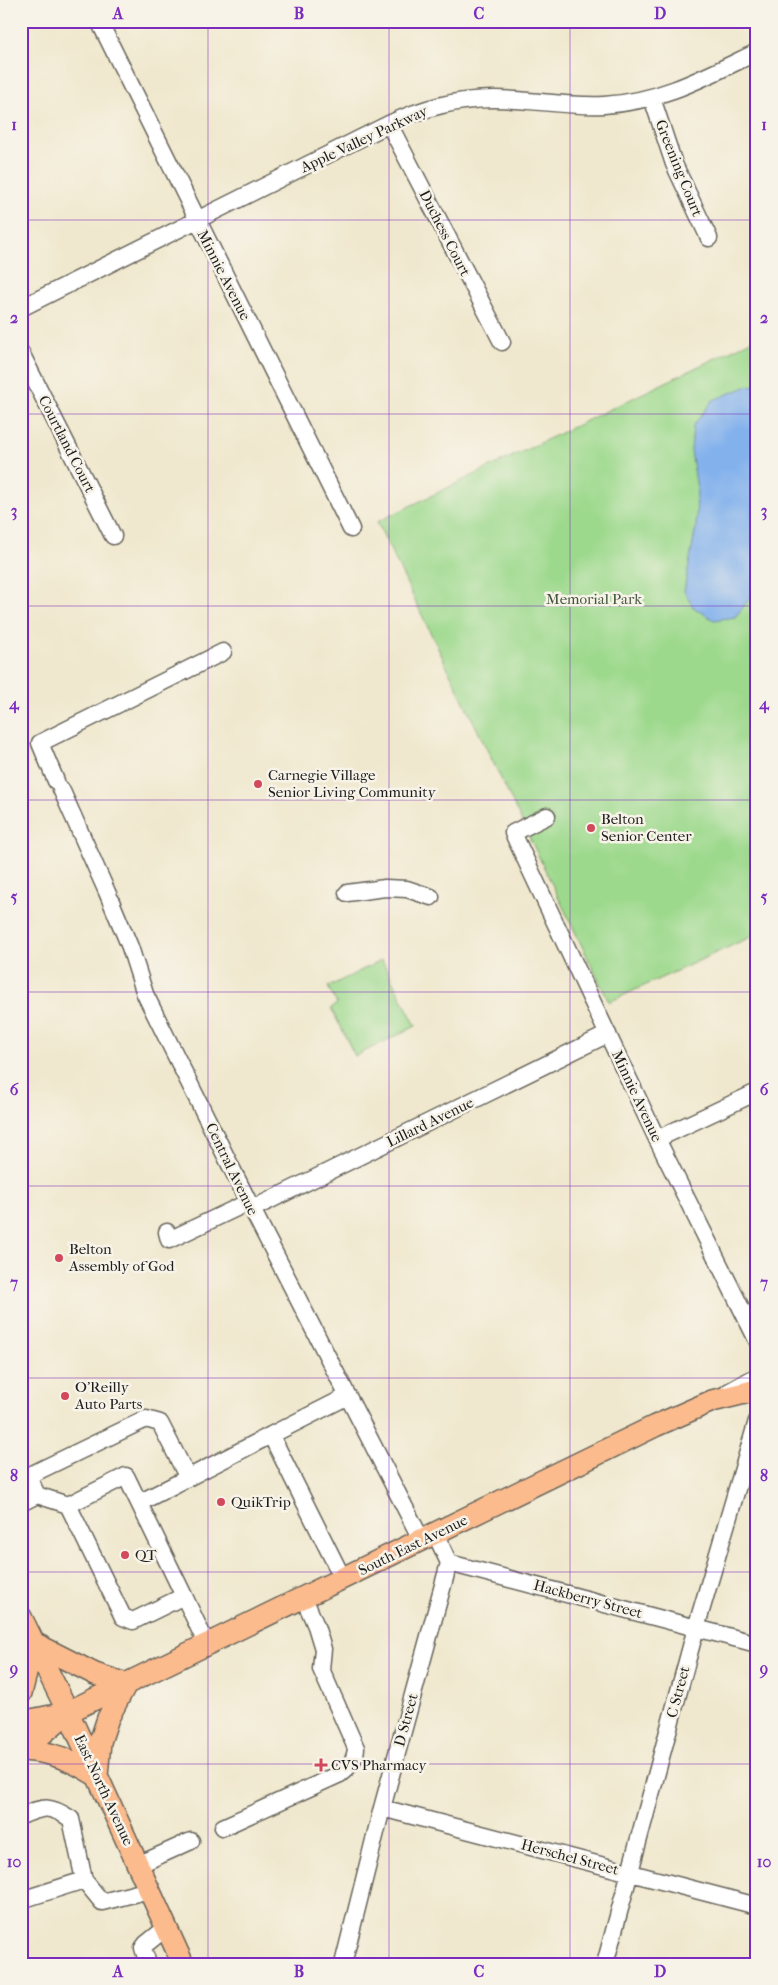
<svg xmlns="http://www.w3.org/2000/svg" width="778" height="1985" font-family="'IM FELL French Canon',serif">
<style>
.green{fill:#9dd98d;stroke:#5c7a54}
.water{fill:#82b1ec;stroke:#4f6684}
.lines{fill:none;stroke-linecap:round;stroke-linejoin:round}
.minor-casing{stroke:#66635a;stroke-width:19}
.major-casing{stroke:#66635a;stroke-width:24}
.minor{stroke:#fff;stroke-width:16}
.major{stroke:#fbbb8d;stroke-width:21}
.grid{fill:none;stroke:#7b2cbf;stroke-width:1;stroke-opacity:0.55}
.poi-dot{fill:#d1495b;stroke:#f7f3e8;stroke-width:2}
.labels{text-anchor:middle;stroke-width:5;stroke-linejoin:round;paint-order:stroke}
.street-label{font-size:15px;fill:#1c1c1c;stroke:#f7f3e8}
.park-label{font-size:15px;fill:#43553e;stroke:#f7f3e8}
.poi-label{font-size:15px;fill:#1c1c1c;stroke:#f7f3e8;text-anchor:start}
.neatline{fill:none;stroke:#7b2cbf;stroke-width:2}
.grid-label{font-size:16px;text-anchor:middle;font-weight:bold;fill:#7b2cbf}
</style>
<rect width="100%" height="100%" fill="#f7f3e8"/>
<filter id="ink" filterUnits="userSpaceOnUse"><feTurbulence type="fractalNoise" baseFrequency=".02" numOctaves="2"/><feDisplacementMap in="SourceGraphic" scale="10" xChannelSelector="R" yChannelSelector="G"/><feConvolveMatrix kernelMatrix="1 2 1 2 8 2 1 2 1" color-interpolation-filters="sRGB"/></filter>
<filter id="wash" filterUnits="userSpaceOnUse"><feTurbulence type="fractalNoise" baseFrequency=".0096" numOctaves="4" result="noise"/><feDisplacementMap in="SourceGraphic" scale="20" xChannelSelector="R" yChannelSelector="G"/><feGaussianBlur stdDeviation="1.12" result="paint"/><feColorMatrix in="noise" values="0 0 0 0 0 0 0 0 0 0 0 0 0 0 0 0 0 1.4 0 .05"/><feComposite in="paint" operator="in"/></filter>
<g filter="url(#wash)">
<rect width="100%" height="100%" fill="#f0e8ce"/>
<path class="green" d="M757 338V934L609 1002 377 522Z
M382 960 416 1026 355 1056 331 1008 337 1004 328 987Z"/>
<path class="water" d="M757 385V587L752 596 735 617 714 620 693 607 684 591 696 527 697 488 691 451 693 426 713 400 748 386Z"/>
</g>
<g filter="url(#ink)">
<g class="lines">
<defs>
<path id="minor" d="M99 21 351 529
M652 98 674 164 709 238
M389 124 502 342
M21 308 389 124C422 108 457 99 494 99 531 99 567 107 604 105 660 102 707 76 757 52
M21 353 113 536
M56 781 40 743 223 652
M61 789 107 892 130 947 145 994 252 1209 422 1541
M547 816 513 833 657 1139 757 1340
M347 893 385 888 407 889 431 897
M657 1139 757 1092
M252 1209 608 1034
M167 1232 169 1240 249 1202
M728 1392 757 1376
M37 1495 68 1505 123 1617 133 1621 184 1596 207 1645
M21 1503 37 1495 28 1476 146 1419 160 1423 188 1478
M139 1503 271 1435
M68 1505 126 1476 184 1596
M436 1535 449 1563 757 1644
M343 1579 271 1435 348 1396
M382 1808 757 1906
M21 1816C44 1806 50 1805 71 1819L84 1880 102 1902 149 1890
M223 1827 340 1774C350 1766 355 1761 356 1748L321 1669 323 1649 316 1626 304 1598
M138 1865 191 1841
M21 1900 84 1880
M148 1964 143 1948 146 1944 167 1927
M343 1964 382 1808 449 1563
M605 1964 696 1628 757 1421"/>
<path id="major" d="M21 1617 68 1712 183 1964
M21 1693 34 1643 95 1674 126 1684 108 1718 100 1742 97 1776C72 1760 51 1751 21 1750
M21 1722 66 1713
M21 1748 35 1740 68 1712 655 1426 712 1401 757 1390"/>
</defs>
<use href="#minor" class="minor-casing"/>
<use href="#major" class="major-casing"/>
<use href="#minor" class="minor"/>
<use href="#major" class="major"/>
</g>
</g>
<path class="grid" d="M208 21V1964M389 21V1964M570 21V1964M21 220H757M21 414H757M21 606H757M21 800H757M21 992H757M21 1186H757M21 1378H757M21 1572H757M21 1764H757"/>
<g class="poi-dot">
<circle cx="258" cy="784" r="5"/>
<circle cx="591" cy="828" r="5"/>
<circle cx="59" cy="1258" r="5"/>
<circle cx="65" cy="1396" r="5"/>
<circle cx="221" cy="1502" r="5"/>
<circle cx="125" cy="1555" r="5"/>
<path d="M318.5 1757.5h5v5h5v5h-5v5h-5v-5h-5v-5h5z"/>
</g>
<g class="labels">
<g class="street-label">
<text transform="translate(364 139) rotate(-25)" y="5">Apple Valley Parkway</text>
<text transform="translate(679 168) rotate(68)" y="5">Greening Court</text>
<text transform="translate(445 233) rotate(63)" y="5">Duchess Court</text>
<text transform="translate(224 275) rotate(63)" y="5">Minnie Avenue</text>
<text transform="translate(67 444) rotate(63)" y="5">Courtland Court</text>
<text transform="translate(637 1096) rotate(65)" y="5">Minnie Avenue</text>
<text transform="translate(430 1122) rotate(-26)" y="5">Lillard Avenue</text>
<text transform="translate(232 1169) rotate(64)" y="5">Central Avenue</text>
<text transform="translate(413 1545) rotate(-26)" y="5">South East Avenue</text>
<text transform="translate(588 1599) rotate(15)" y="5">Hackberry Street</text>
<text transform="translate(678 1692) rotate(-75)" y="5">C Street</text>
<text transform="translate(406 1720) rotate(-75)" y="5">D Street</text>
<text transform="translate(104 1790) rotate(65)" y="5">East North Avenue</text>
<text transform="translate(570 1857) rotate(15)" y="5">Herschel Street</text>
</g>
<g class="park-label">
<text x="594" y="604">Memorial Park</text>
</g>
<g class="poi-label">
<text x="268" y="780">Carnegie Village<tspan x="268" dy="17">Senior Living Community</tspan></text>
<text x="601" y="824">Belton<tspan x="601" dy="17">Senior Center</tspan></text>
<text x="69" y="1254">Belton<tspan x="69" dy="17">Assembly of God</tspan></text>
<text x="75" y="1392">O'Reilly<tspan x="75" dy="17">Auto Parts</tspan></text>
<text x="231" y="1507">QuikTrip</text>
<text x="135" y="1560">QT</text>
<text x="331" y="1770">CVS Pharmacy</text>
</g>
</g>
<rect width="778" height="1985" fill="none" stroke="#f7f3e8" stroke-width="55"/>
<rect x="28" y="28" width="722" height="1930" class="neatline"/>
<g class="grid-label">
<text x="118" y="19">A</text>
<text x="299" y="19">B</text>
<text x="479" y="19">C</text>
<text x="660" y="19">D</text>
<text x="14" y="130">1</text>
<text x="764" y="130">1</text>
<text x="14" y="323">2</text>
<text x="764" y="323">2</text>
<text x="14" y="516">3</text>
<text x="764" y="516">3</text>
<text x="14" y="709">4</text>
<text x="764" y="709">4</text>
<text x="14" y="902">5</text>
<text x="764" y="902">5</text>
<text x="14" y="1095">6</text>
<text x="764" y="1095">6</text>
<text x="14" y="1288">7</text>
<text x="764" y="1288">7</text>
<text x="14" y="1481">8</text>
<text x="764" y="1481">8</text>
<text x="14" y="1674">9</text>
<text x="764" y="1674">9</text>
<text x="14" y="1867">10</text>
<text x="764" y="1867">10</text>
<text x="118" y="1977">A</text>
<text x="299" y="1977">B</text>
<text x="479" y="1977">C</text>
<text x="660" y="1977">D</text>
</g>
</svg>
